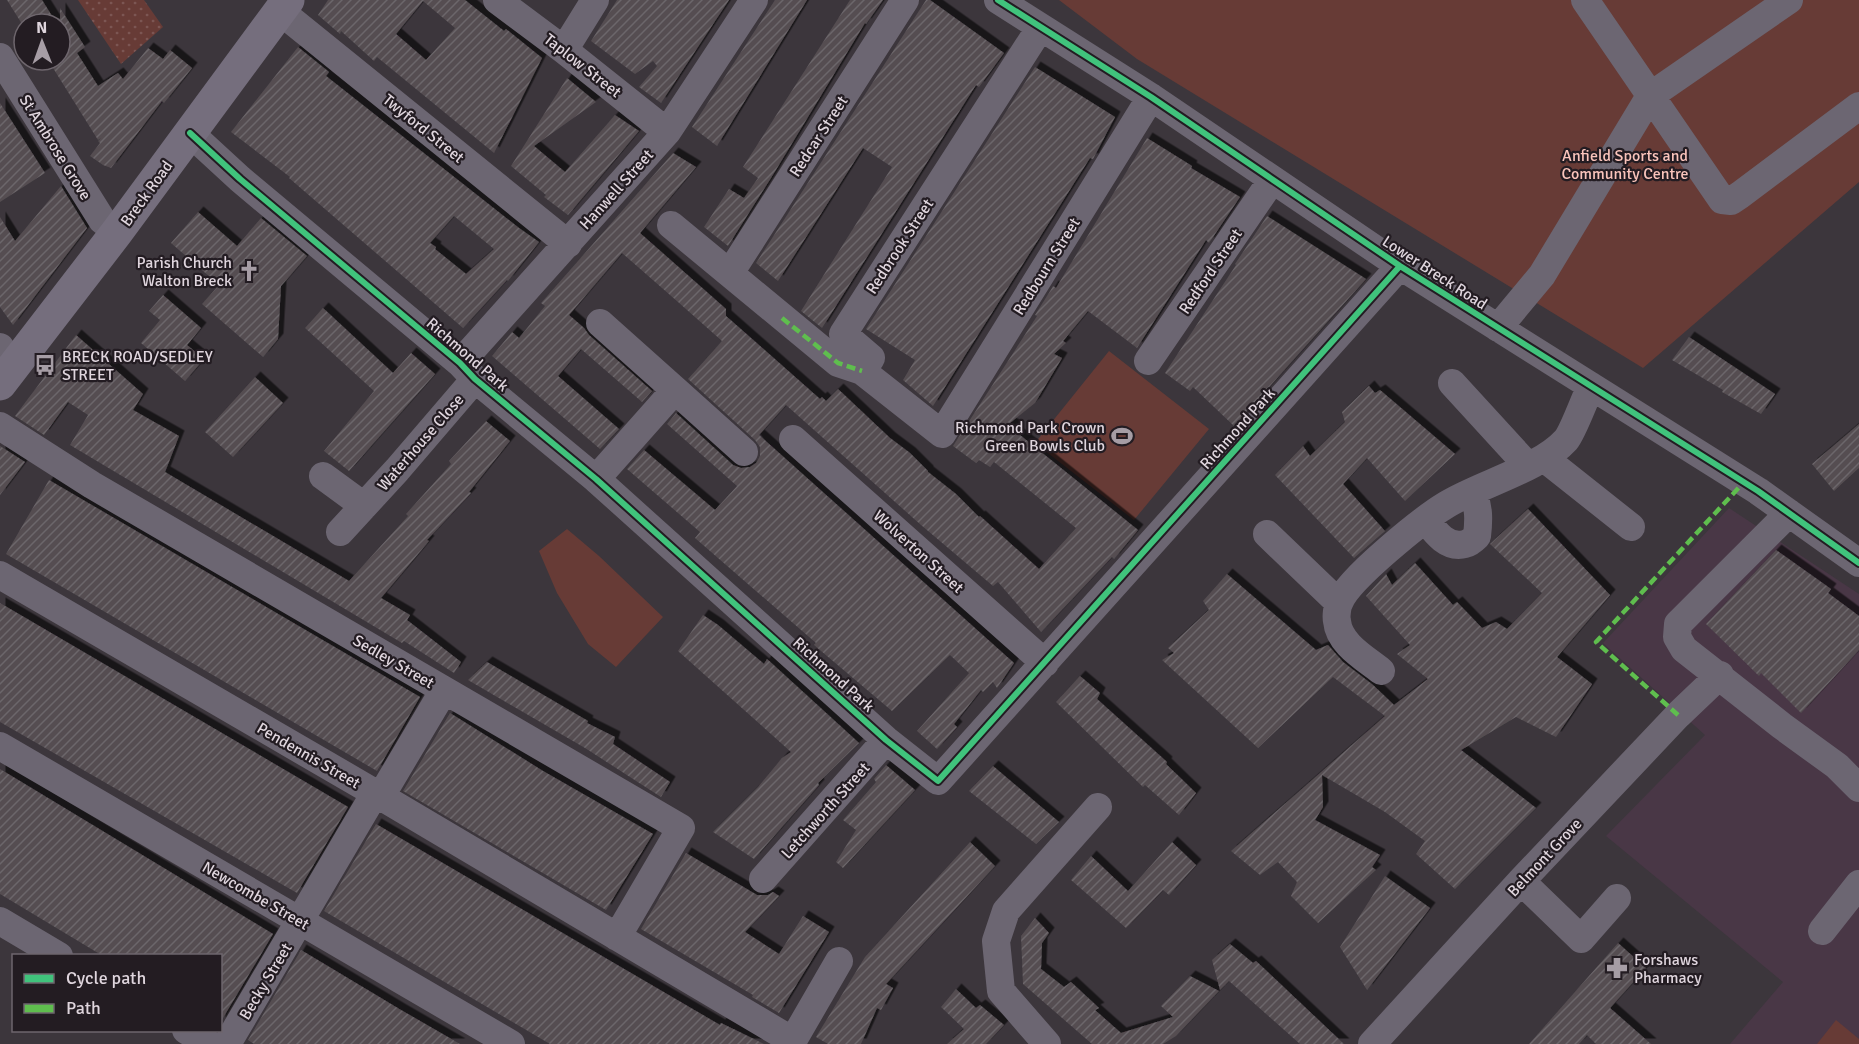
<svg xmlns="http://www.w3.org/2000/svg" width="1859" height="1044" font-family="Signika,sans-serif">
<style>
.built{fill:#493746}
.grass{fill:url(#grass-dots)}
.park{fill:#673b36}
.building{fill:url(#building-hatch);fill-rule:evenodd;filter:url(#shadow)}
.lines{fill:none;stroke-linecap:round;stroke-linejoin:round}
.minor{stroke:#6c6672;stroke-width:28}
.major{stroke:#756e7d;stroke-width:33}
.quiet{stroke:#5fbe4e;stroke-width:4.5;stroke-dasharray:9 4.5;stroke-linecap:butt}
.cycleway-casing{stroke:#231c22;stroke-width:10}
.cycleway{stroke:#40c37c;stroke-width:6}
.labels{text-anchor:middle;stroke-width:4.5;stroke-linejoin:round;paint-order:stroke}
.street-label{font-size:16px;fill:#dfd5dd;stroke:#231c22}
.park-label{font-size:16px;fill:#fac4bb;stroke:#231c22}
.poi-label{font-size:16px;fill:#dfd5dd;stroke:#231c22;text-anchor:end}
</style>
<defs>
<pattern id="grass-dots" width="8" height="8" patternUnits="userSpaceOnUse" patternTransform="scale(1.5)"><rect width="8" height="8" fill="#673b36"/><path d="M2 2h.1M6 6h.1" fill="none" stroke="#7c5653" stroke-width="1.8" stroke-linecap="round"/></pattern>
<pattern id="building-hatch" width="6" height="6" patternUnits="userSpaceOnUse" patternTransform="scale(1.5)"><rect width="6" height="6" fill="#544d51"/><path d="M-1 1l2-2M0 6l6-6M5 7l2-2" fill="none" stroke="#6c666a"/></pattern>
<filter id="shadow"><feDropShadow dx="5.5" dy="-5.5" stdDeviation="0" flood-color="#0009"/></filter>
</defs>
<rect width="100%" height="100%" fill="#3c363c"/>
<path class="built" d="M1729 508 1859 594V1044H1730L1783 982 1606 836 1705 735 1603 643Z"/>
<path class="grass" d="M78 0H144L163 27 121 64Z"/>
<path class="park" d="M1059 0H1859V182L1643 368 1137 59Z
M1109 351 1209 429 1134 520 1035 443Z
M567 529 599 556 663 617 616 667 588 644 557 593 539 551Z
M1836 1020 1859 1039V1044H1817Z"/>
<path class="building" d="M7 0H42L57 24H22Z
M328 0H465L504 31 506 29 542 58 494 153 377 57 374 61 341 31 340 34 318 15ZM423 1 455 28 426 60 396 34Z
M617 0H729L661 103 639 87 657 66 653 61 635 74 591 41Z
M775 0H807L717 146 692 127Z
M850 0H883L866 24 865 23 771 178 728 246 704 227 729 189 744 198 758 178 743 167Z
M926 0H930L1004 53 979 87 976 85 822 328 801 311 892 167 863 148 778 281 756 263Z
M60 8 85 47 77 53 98 86 118 73 123 79 148 48 163 59 170 50 192 68 164 103 162 101 111 168 103 165 90 156 100 143 98 141 101 138 98 140 48 60H60Z
M298 47 329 72 326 76 519 228 539 242 508 281 507 280 463 328 289 178 290 177 231 132ZM454 216 494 249 466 274 435 249 436 247 430 243Z
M1035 67 1115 117 1093 159 1090 158 933 406 903 380 915 360 866 329Z
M567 78 596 102 534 146 565 172 615 115 639 131 568 215 544 197 546 195 511 166Z
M0 103 45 173 0 202Z
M1147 138 1192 166 1191 168 1240 197 1209 243 1206 240 1137 348 1088 311 1063 341 1066 343 1054 354 1062 358 1035 403 1010 423 1018 427 1015 431 1138 530 1114 559 1112 557 1041 632 998 582 993 586 921 525 786 405 759 435 1014 663 997 688 993 682 983 692 981 690 954 724 957 727 937 749 917 731 969 673 950 655 892 711 814 645 816 643 695 538 700 532 627 469 644 450 715 510 737 486 667 424 676 413 733 465 741 468 750 467 756 463 760 456V447L755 440 688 379 722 341 678 302 622 253 569 315 584 328 589 335 652 391 642 402 581 349 558 376 619 429 600 449 492 356 512 332 519 338 545 306 541 303 673 153 696 167 640 233 726 309V316L820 399 822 397 826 401 838 389 890 438 910 453 928 471V472L956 494 979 517 980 516 1039 569 1076 528 994 462 990 467 979 460 976 463 953 446 1037 316 1035 315 1052 288 1053 286 1056 288Z
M61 186 87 228 13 325 0 307V217L15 241Z
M198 212 237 246 261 218 307 256 281 286 278 339 263 357 202 304 219 285 171 243Z
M1267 216 1366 279 1234 426 1193 387 1190 391 1165 373 1236 265 1235 264Z
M163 295 201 328 187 345 204 359 185 381 141 343 160 320 149 311Z
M323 308 393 373 411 353 435 374 349 471 324 451 374 391 305 328Z
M76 335 143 394 133 410 179 436 165 472 349 581 408 516 406 514 451 464 449 461 486 421 510 441 469 492 471 493 427 540 429 541 381 598 410 615 407 620 461 662 454 673 404 641 402 643 70 445 88 415 68 402 44 435 15 416Z
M1689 337 1775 394 1761 414 1722 392 1723 390 1672 360Z
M255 377 283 403 233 457 205 432Z
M1369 386 1375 393 1380 390 1455 454 1405 501 1367 458 1343 484 1385 531 1354 558 1275 475 1303 446 1310 456 1345 422 1342 412Z
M1859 424V468L1834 491 1812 464Z
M0 446 25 462 0 495Z
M49 480 420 697 377 771 6 554Z
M1528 509 1610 595 1557 657 1592 684 1556 737 1516 717 1461 750 1536 808 1455 889 1416 854 1425 841 1385 812 1322 775 1323 807 1315 820 1380 855 1372 867 1376 870 1318 923 1291 896 1297 882 1278 862 1260 875 1231 851 1385 716 1333 677 1258 748 1162 660 1174 653 1168 648 1209 610 1203 601 1227 574 1316 650 1328 645 1343 662 1373 685 1394 705 1428 679 1397 654 1410 645 1366 596 1386 574 1392 585 1415 563 1453 605 1457 602 1482 628 1496 622 1507 629 1542 593 1490 544Z
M1776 550 1831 589 1828 593 1859 616V650L1801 713 1761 673 1759 676 1706 624Z
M0 603 348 807 297 893 0 722Z
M703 615 718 625 764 664 767 659 859 743 818 783 819 785 754 859 713 832 758 787 782 758 791 752 678 651Z
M487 662 588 721 587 723 615 737 613 744 670 782 661 797 585 748 468 680Z
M1080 676 1100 693 1097 699 1167 762 1166 764 1196 793 1179 815 1145 785 1143 787 1056 702Z
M450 713 543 771 653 834 606 910 403 791Z
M886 765 915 790 843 868 836 862 856 830 843 820 876 782 874 779Z
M993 766 1059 822 1036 844 969 791Z
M0 769 273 934 220 1023V956H103L0 894Z
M376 824 720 1025 721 1023 764 1044H550L324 911Z
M970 842 995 866 886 984 893 988 881 1010 877 1008 861 1044H828L816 1037 865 957Z
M1172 842 1196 865 1169 895 1163 890 1126 928 1071 880 1091 856 1128 891Z
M686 853 757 895H768L773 892 779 896 745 932 779 954 803 916 829 932 779 1013 752 997 753 995 641 929Z
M1385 876 1430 908 1367 990 1340 947Z
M1035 918 1049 933 1042 943 1041 969 1064 987 1071 982 1099 1008 1095 1010 1121 1033 1173 1017 1161 1006 1190 976 1219 991 1176 1036 1163 1044H1092L1023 984 1021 936Z
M1618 943 1646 968 1610 1008 1651 1044H1596L1587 1035 1579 1044H1529Z
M1230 944 1253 963 1256 961 1344 1044H1300L1229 981 1220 990 1212 960Z
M301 950 401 1010 460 1044H254L248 1040Z
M956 989 976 1008 980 1005 1004 1025 986 1044H947L964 1029 941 1007Z"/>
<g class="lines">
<path class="minor" d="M497 0 564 50 667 132
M998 0 1151 97 1400 266 1758 491 1859 563
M1585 0 1722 200 1731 201 1740 195 1859 106
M280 11 568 244
M1040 28 843 334 871 358 862 371 942 434 1151 97
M564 50 595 0
M0 57 102 220 117 232
M190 133 240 179 460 363 475 379 596 479 886 740 938 781 1400 266
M671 225 838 363 862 371
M730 273 905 0
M1498 328 1542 275 1650 96 1789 0
M0 347 3 352 17 362
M1148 361 1272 180
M460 363 667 132 754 0
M1452 383 1528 466
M675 390 744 452
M0 426 92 485 681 828 617 937
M793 439 1045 663
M1544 458 1631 527
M323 476 364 506
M596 479 675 390 600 323
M1789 513 1678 624 1677 637 1684 649 1782 726 1837 766 1859 788
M1426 520C1435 532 1447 549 1465 544 1469 543 1474 539 1477 536 1479 519 1479 508 1473 492
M340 532 397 470 475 379
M1267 534 1339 603
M0 575 375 793 793 1041
M1381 671C1365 658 1339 644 1337 621 1336 617 1337 607 1339 603 1348 579 1423 519 1446 505 1480 484 1540 469 1566 440 1573 432 1585 398 1591 386
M0 746 511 1044
M381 796 444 690
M763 879 886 740
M1521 881 1581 939 1617 898
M0 921 59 956
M1822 931 1859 884
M186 1030 209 1044
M227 1044 375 793
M791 1044 839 961
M1047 1044 1001 991 996 941 1006 911 1098 807
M1372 1044 1521 881 1678 715 1720 675"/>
<path class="major" d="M0 384 117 232 288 0"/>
<path class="quiet" d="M782 318 838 363 862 371
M1678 715 1596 642 1744 482"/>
<defs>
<path id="cycleway" d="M998 0 1151 97 1400 266 1758 491 1859 563
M190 133 240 179 460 363 475 379 596 479 886 740 938 781 1400 266"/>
</defs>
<use href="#cycleway" class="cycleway-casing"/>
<use href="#cycleway" class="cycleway"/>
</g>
<defs>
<symbol id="church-bare" viewBox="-9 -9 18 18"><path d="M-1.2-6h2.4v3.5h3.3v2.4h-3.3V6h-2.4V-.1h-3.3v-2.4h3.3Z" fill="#a69da5" stroke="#231c22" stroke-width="2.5" paint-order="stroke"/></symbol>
<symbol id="bus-bare" viewBox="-9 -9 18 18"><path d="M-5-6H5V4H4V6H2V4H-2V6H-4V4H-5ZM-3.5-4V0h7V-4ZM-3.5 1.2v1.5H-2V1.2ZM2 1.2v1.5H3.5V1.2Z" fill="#a69da5" stroke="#231c22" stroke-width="2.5" paint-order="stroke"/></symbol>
<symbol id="stadium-bare" viewBox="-9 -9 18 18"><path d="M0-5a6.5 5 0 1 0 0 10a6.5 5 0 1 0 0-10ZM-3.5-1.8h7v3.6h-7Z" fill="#a69da5" stroke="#231c22" stroke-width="2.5" paint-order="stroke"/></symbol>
<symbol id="pharmacy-bare" viewBox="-9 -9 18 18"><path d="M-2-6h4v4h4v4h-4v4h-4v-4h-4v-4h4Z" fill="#a69da5" stroke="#231c22" stroke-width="2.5" paint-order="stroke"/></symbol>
</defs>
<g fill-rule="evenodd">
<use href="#church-bare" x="234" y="256" width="30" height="30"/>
<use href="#bus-bare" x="30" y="350" width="30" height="30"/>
<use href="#stadium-bare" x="1107" y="421" width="30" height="30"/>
<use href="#pharmacy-bare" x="1602" y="953" width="30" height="30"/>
</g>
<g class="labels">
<g class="street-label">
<text transform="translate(583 65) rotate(38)" y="6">Taplow Street</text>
<text transform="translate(424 128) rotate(39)" y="6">Twyford Street</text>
<text transform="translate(818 136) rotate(-57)" y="6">Redcar Street</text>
<text transform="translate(56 147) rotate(58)" y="6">St Ambrose Grove</text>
<text transform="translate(616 189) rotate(-48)" y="6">Hanwell Street</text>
<text transform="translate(146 193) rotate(-54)" y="6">Breck Road</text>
<text transform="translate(899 246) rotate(-57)" y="6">Redbrook Street</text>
<text transform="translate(1046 266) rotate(-58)" y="6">Redbourn Street</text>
<text transform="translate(1210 271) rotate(-56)" y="6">Redford Street</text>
<text transform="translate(1435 272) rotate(33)" y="6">Lower Breck Road</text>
<text transform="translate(468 354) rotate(41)" y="6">Richmond Park</text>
<text transform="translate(1237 428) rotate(-48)" y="6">Richmond Park</text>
<text transform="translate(420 442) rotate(-49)" y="6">Waterhouse Close</text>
<text transform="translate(919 551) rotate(42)" y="6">Wolverton Street</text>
<text transform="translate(394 661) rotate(30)" y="6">Sedley Street</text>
<text transform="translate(834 674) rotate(42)" y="6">Richmond Park</text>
<text transform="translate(309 755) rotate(30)" y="6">Pendennis Street</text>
<text transform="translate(825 810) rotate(-48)" y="6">Letchworth Street</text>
<text transform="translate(1544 857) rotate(-47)" y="6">Belmont Grove</text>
<text transform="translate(256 895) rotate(30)" y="6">Newcombe Street</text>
<text transform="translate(265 981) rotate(-59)" y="6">Becky Street</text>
</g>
<g class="park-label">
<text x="1625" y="161">Anfield Sports and<tspan x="1625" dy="18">Community Centre</tspan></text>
</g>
<g class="poi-label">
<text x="232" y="268">Parish Church<tspan x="232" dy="18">Walton Breck</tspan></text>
<text x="62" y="362" text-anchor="start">BRECK ROAD/SEDLEY<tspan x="62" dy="18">STREET</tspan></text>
<text x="1105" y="433">Richmond Park Crown<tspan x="1105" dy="18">Green Bowls Club</tspan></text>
<text x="1634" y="965" text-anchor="start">Forshaws<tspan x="1634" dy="18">Pharmacy</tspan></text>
</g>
</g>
<rect x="12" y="954" width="210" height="78" fill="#231c22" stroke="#6e666d" stroke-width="1.5"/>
<rect x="24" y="974" width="30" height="9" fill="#40c37c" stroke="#6e666d" stroke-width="1.5"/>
<text x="66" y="984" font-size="18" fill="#dfd5dd">Cycle path</text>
<rect x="24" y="1004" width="30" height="9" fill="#5fbe4e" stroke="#6e666d" stroke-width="1.5"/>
<text x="66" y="1014" font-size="18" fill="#dfd5dd">Path</text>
<g transform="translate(42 42) rotate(359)"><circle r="28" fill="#231c22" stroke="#6e666d" stroke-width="1.5"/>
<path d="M0-4.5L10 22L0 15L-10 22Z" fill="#a69da5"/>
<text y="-9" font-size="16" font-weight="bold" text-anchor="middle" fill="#dfd5dd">N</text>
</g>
</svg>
